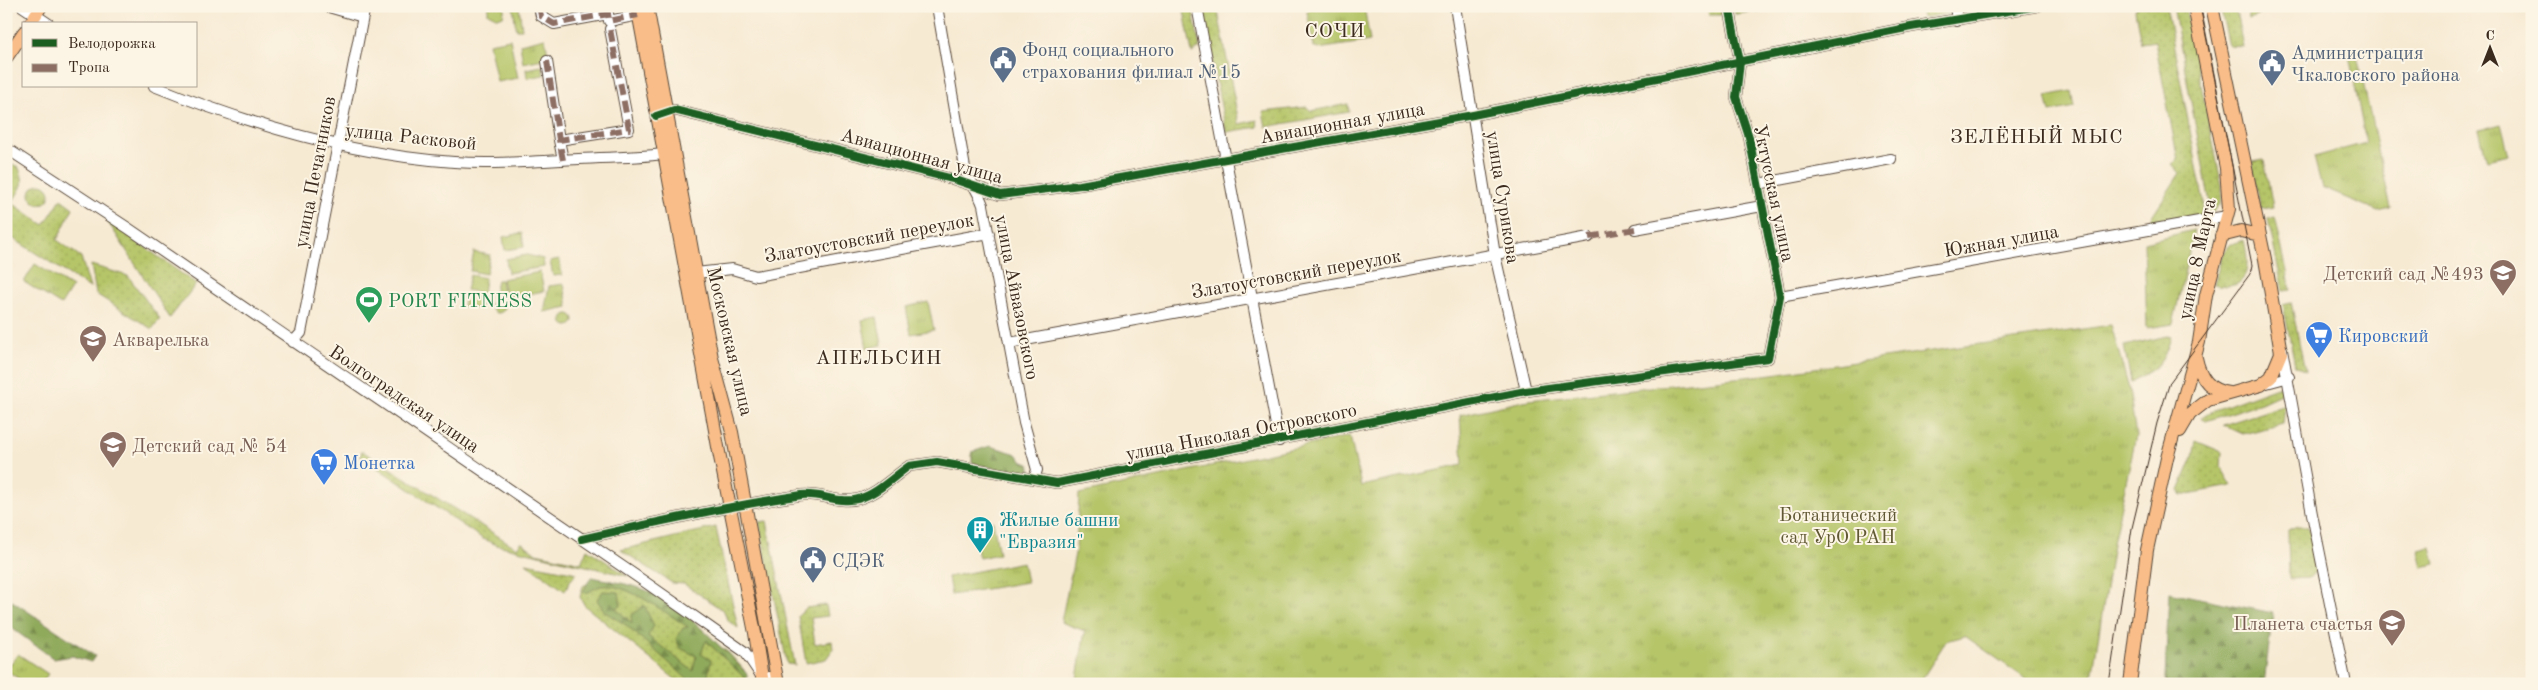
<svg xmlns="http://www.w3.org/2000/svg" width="2538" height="690" font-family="'Old Standard TT',serif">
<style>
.grass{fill:url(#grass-dots);stroke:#787843}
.forest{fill:url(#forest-firs);stroke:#666a3d}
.park{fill:url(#park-tufts);stroke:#787843}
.garden{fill:#b5c568;stroke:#787843}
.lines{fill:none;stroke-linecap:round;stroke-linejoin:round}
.minor-casing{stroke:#574739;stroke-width:12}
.major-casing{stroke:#574739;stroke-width:14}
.minor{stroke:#fff;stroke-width:10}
.major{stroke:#f8bd88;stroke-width:12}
.tram{stroke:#3b2a1e;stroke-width:1}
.quiet{stroke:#8d6e63;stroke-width:6;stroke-dasharray:12 6;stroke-linecap:butt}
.cycleway-casing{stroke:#fcf5e5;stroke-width:11}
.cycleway{stroke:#1b5e20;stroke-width:8}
.labels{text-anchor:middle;stroke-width:4;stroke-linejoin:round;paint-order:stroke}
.service-label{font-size:19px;fill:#4e5e75;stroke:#fcf5e5;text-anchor:start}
.street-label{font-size:19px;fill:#3b2a1e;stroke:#fcf5e5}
.education-label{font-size:19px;fill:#785e54;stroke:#fcf5e5;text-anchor:end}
.leisure-label{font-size:19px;fill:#27864d;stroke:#fcf5e5;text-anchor:start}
.shop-label{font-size:19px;fill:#366cbe;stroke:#fcf5e5;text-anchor:start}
.park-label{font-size:19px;fill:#605834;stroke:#fcf5e5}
.culture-label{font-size:19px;fill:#0d838f;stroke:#fcf5e5;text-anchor:start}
.neighbourhood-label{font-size:20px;letter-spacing:1px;fill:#3b2a1e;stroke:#fcf5e5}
</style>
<defs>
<pattern id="grass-dots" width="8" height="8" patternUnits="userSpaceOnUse" patternTransform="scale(1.25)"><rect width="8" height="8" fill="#b5c568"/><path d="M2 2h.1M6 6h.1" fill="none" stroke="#9da95a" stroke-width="1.8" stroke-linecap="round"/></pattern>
<pattern id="forest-firs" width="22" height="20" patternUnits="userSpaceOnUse" patternTransform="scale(1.25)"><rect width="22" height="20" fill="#90aa5c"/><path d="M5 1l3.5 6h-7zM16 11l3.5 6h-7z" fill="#778b4b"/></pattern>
<pattern id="park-tufts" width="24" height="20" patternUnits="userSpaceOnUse" patternTransform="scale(1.25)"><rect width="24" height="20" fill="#b5c568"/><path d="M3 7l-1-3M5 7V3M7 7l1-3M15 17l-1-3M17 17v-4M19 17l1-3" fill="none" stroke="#9da95a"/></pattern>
</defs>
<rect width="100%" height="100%" fill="#fcf5e5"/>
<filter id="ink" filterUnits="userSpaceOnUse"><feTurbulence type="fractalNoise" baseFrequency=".02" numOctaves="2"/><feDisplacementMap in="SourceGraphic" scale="10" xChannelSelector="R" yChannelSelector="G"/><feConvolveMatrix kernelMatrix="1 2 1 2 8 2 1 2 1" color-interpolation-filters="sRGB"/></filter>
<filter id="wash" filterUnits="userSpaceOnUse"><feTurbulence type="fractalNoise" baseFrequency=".0096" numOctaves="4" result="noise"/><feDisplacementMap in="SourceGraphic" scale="20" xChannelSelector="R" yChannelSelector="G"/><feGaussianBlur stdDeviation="1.12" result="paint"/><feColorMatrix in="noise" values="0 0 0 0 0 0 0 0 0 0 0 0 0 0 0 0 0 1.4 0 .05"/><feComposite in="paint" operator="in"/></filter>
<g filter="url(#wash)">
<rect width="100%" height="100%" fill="#f7ead3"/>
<path class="grass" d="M1183 6H1192L1200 48 1192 53Z
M1202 6H1217L1239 124 1257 120 1258 127 1226 132Z
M1707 6H1721L1722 15H1709Z
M1734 6H1765L1766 10 1735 14Z
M2137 6H2166L2204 203 2199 219 2151 226 2148 222 2180 173 2172 164 2178 160 2155 41 2141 43 2135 10Z
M2173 6H2185L2222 187C2222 200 2220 208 2209 215L2210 203Z
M2220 6H2235L2243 47 2229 46Z
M2247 6H2265L2258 16 2249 19Z
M1348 104 1349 112 1266 127 1263 112 1307 107 1311 111Z
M2264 160 2273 207 2261 209 2252 162Z
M11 165 18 166C27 186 21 186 12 203L44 225 61 199 73 208 57 240 81 257 90 288 6 234V173Z
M30 194a10 10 0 1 1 20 0a10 10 0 1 1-20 0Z
M2275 217 2291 290 2283 291 2268 219Z
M106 219 196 284 170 318Z
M2244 240C2250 267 2250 293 2214 284L2223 253 2229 245Z
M91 265 128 276 160 319 152 329 96 294Z
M2291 302 2305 371 2295 365 2283 304Z
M2167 336 2171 337C2162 367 2157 367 2131 382L2124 346Z
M2285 384 2287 391 2261 403 2206 421 2201 418 2212 411Z
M2285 405 2283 424 2243 434 2223 425Z
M2196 441 2222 452 2221 467 2232 486 2182 495 2179 491 2193 457Z
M362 451 517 548 521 542 536 553 581 563 587 549 628 576 497 545 483 539 360 456Z
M767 521 795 665 787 664 759 522Z
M2297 526H2307L2311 532 2318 569 2309 578 2289 579 2288 530Z
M716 527V528L738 628 727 620 724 611 684 584 672 583 621 550Z
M526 563 577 573 570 581 565 591Z
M592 581 609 583 651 599 728 652 744 670 748 684H681L585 606 580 597 583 586Z
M826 605 828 616 811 618 815 644 832 641 833 649 826 659 806 663 798 616 806 608Z"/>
<path class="forest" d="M990 446 1017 454 1023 462 1030 464V471L1019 474 972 463V452Z
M591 577C607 580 624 583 640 588 679 601 719 645 747 674V680L706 641 701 654 711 660 708 676 699 682 700 684H693L626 625 605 612 597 600 603 591 619 592 621 606 615 608 632 623 631 616 644 605 654 626 648 636 693 671 696 656 680 648 676 639 683 628 688 627C667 614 626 582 601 586 596 587 591 591 586 593L583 592Z
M2169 592 2273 613 2264 684H2167L2165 679Z
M6 597 95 656 91 662 72 656 54 659 6 624Z"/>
<path class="park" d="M488 6H505L503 16 498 18 488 13Z
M513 6H519L522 29H516Z
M1314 6H1364L1370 41 1318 49 1314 47 1307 12Z
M1921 6H1948L1950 13 1923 18Z
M545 38 548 54 544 55 543 59 523 63 520 44Z
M2349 55H2357L2391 208 2378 211 2322 188 2314 157 2366 143Z
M542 66 544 75 527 78 526 69Z
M2501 124 2509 155 2487 160 2479 130Z
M2194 230 2173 324 2147 328 2144 242Z
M474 252 490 255 486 274 470 271Z
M527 255 543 259 544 267 508 273 506 259Z
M559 259 562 275 553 276 550 261Z
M35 264 72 287 61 305 24 282Z
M470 275 485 278 483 293 466 290Z
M497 280H501L504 298 494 296Z
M564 284 568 307 544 312 549 286Z
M466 294 482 297 480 309 463 306Z
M491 306a7 7 0 1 1 14 0a7 7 0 1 1-14 0Z
M928 302 934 330 911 334 906 307Z
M562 320a6 6 0 1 1 12 0a6 6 0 1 1-12 0Z
M2111 325 2129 389 2136 436 2114 538 2091 684H2033L1965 636 1946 641 1919 684H1076L1085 631 1061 622 1076 549 1079 494 1350 436 1361 486 1463 465 1460 415 1528 400 1773 374Z
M2431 547 2435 564 2423 567 2419 550Z
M1023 562 1027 582 951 595 948 577Z
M18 654 48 674 41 684H26L6 670Z"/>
<path class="garden" d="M510 39 518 78 497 82 489 43Z
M2071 91 2074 107 2050 112 2046 96Z
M522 233 524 247 505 250 503 237Z
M540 272 544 291 506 298 502 279Z
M877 317 882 345 867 348 862 320Z
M993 521 999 554 979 558 972 525Z"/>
</g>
<g filter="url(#ink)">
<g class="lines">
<defs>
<path id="minor" d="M22 6 49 24
M325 6 363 17
M539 6 541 16 554 24 608 14
M607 6 609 21 638 15
M937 6 965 168C970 181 978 191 983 205L1024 423 1037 470 1034 479
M1197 6 1279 441
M1455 6 1495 255 1526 391
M1955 6 1957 21
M547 61 559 140
M154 86C250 125 350 155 454 162 495 165 538 161 579 159 609 157 640 158 670 153
M662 115 674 110 953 179 1000 195 1080 185 1473 115 1911 27 2038 6
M6 148 128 228 645 582 745 652 762 677H777
M563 160 559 140 629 129 610 29
M1758 184 1891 159
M1635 229 1762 206
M696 273 732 269 756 276 989 233
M1780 296 2227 216
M293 342 301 333 365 6
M1009 343 1589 237
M2282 349 2312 514 2346 684
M2263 384 2289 377
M582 539C655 522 728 506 802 495 821 493 839 504 858 499 877 494 893 477 909 466L937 462 1057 483 1526 391 1768 358 1780 296 1749 137 1736 97 1740 62 1729 6"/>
<path id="major" d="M637 6 719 452 755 633 763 684
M647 6 712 358 732 432 778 684
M30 24 41 6
M6 58 24 32
M2221 236 2241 231 2260 235
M2196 358C2200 377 2209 391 2229 393
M2180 431 2190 414 2208 400 2261 385 2271 377 2281 353 2265 259 2212 6
M2130 684 2147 550 2167 458 2199 342 2206 295 2229 209 2226 168 2194 6"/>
</defs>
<use href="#minor" class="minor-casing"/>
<use href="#major" class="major-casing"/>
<use href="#minor" class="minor"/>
<use href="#major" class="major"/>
<path class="tram" d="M2109 684 2132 528 2157 423 2170 382 2250 274 2252 265 2200 6"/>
<path class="quiet" d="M539 6 541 16 554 24 608 14
M607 6 609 21 638 15
M547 61 559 140
M563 160 559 140 629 129 610 29
M1589 237 1635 229"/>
<defs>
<path id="cycleway" d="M656 116 674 110 953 179 1000 195 1080 185 1473 115 1911 27 2038 6
M582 539C655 522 728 506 802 495 821 493 839 504 858 499 877 494 893 477 909 466L937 462 1057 483 1526 391 1768 358 1780 296 1749 137 1736 97 1740 62 1729 6"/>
</defs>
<use href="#cycleway" class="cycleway-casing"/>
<use href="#cycleway" class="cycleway"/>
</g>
</g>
<defs>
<symbol id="civic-pin" viewBox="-11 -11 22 30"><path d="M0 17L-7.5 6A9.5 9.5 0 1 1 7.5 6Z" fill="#5c6f8a" stroke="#fcf5e5"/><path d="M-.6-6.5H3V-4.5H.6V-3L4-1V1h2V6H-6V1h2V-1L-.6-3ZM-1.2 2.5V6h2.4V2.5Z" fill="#fff"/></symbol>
<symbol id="school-pin" viewBox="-11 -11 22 30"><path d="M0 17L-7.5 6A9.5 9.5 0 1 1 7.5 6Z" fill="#8d6e63" stroke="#fcf5e5"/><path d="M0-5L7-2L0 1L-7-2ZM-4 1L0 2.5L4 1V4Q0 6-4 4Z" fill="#fff"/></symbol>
<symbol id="stadium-pin" viewBox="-11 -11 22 30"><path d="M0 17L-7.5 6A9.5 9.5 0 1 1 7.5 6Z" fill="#2e9e5b" stroke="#fcf5e5"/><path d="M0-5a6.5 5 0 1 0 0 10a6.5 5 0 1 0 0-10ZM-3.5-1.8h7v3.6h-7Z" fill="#fff"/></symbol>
<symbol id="supermarket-pin" viewBox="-11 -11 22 30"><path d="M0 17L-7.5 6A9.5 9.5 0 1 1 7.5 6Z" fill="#3f7fe0" stroke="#fcf5e5"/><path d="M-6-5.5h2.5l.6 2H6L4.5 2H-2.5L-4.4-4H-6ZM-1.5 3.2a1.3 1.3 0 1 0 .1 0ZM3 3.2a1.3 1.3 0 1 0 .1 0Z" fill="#fff"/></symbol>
<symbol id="building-pin" viewBox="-11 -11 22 30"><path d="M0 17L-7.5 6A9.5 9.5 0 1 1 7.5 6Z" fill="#0f9aa8" stroke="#fcf5e5"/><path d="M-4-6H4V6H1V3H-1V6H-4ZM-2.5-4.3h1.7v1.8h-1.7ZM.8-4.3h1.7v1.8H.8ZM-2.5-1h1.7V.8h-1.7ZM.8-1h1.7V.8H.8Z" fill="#fff"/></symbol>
</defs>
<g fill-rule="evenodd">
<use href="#civic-pin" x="987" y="44" width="32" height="43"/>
<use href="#civic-pin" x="2256" y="47" width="32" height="43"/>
<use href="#school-pin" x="2487" y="257" width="32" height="43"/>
<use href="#stadium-pin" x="353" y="284" width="32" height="43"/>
<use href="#supermarket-pin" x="2303" y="319" width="32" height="43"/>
<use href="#school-pin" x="77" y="323" width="32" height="43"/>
<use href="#school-pin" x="97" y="429" width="32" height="43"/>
<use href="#supermarket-pin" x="308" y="446" width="32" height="43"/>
<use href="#building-pin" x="964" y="514" width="32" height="43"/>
<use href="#civic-pin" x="797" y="544" width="32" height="43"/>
<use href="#school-pin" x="2376" y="607" width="32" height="43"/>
</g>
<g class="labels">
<g class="service-label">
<text x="1022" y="56">Фонд социального<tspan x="1022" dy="22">страхования филиал №15</tspan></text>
<text x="2291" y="59">Администрация<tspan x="2291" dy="22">Чкаловского района</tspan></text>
<text x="832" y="567">СДЭК</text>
</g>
<g class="street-label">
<text transform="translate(1342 122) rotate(-10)" y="7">Авиационная улица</text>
<text transform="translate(411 136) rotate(6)" y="7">улица Расковой</text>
<text transform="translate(922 155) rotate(15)" y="7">Авиационная улица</text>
<text transform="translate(314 172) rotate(-79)" y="7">улица Печатников</text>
<text transform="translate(1775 193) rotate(78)" y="7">Уктусская улица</text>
<text transform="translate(1504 197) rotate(81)" y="7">улица Сурикова</text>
<text transform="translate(869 237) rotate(-10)" y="7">Златоустовский переулок</text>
<text transform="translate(2001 240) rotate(-10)" y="7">Южная улица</text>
<text transform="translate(2196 259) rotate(-78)" y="7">улица 8 Марта</text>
<text transform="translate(1296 273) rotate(-10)" y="7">Златоустовский переулок</text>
<text transform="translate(1018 297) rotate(79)" y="7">улица Айвазовского</text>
<text transform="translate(731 341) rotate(77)" y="7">Московская улица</text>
<text transform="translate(405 398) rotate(34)" y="7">Волгоградская улица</text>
<text transform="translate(1241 431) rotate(-11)" y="7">улица Николая Островского</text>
</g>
<g class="education-label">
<text x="2484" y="280">Детский сад №493</text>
<text x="112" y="346" text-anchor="start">Акварелька</text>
<text x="132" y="452" text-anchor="start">Детский сад № 54</text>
<text x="2373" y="630">Планета счастья</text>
</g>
<g class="leisure-label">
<text x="388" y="307">PORT FITNESS</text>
</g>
<g class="shop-label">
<text x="2338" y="342">Кировский</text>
<text x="343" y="469">Монетка</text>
</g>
<g class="park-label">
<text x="1838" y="521">Ботанический<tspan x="1838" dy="22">сад УрО РАН</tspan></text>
</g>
<g class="culture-label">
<text x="999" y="526">Жилые башни<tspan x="999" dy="22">"Евразия"</tspan></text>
</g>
<g class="neighbourhood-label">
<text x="1335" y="37">СОЧИ</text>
<text x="2037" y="143">ЗЕЛЁНЫЙ МЫС</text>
<text x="879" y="364">АПЕЛЬСИН</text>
</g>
</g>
<rect width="2538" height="690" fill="none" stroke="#fcf5e5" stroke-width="25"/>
<rect x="22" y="22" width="175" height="65" fill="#fcf5e5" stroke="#afa495"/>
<rect x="32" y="39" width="25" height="8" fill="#1b5e20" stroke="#afa495"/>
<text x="68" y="48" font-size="15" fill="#3b2a1e">Велодорожка</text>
<rect x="32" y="64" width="25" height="8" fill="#8d6e63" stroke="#afa495"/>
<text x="68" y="72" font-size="15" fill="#3b2a1e">Тропа</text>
<g transform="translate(2490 48)" stroke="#fcf5e5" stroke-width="4" paint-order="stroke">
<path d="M0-4L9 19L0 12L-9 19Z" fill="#3b2a1e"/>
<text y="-8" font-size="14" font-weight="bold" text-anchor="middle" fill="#3b2a1e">С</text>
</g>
</svg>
